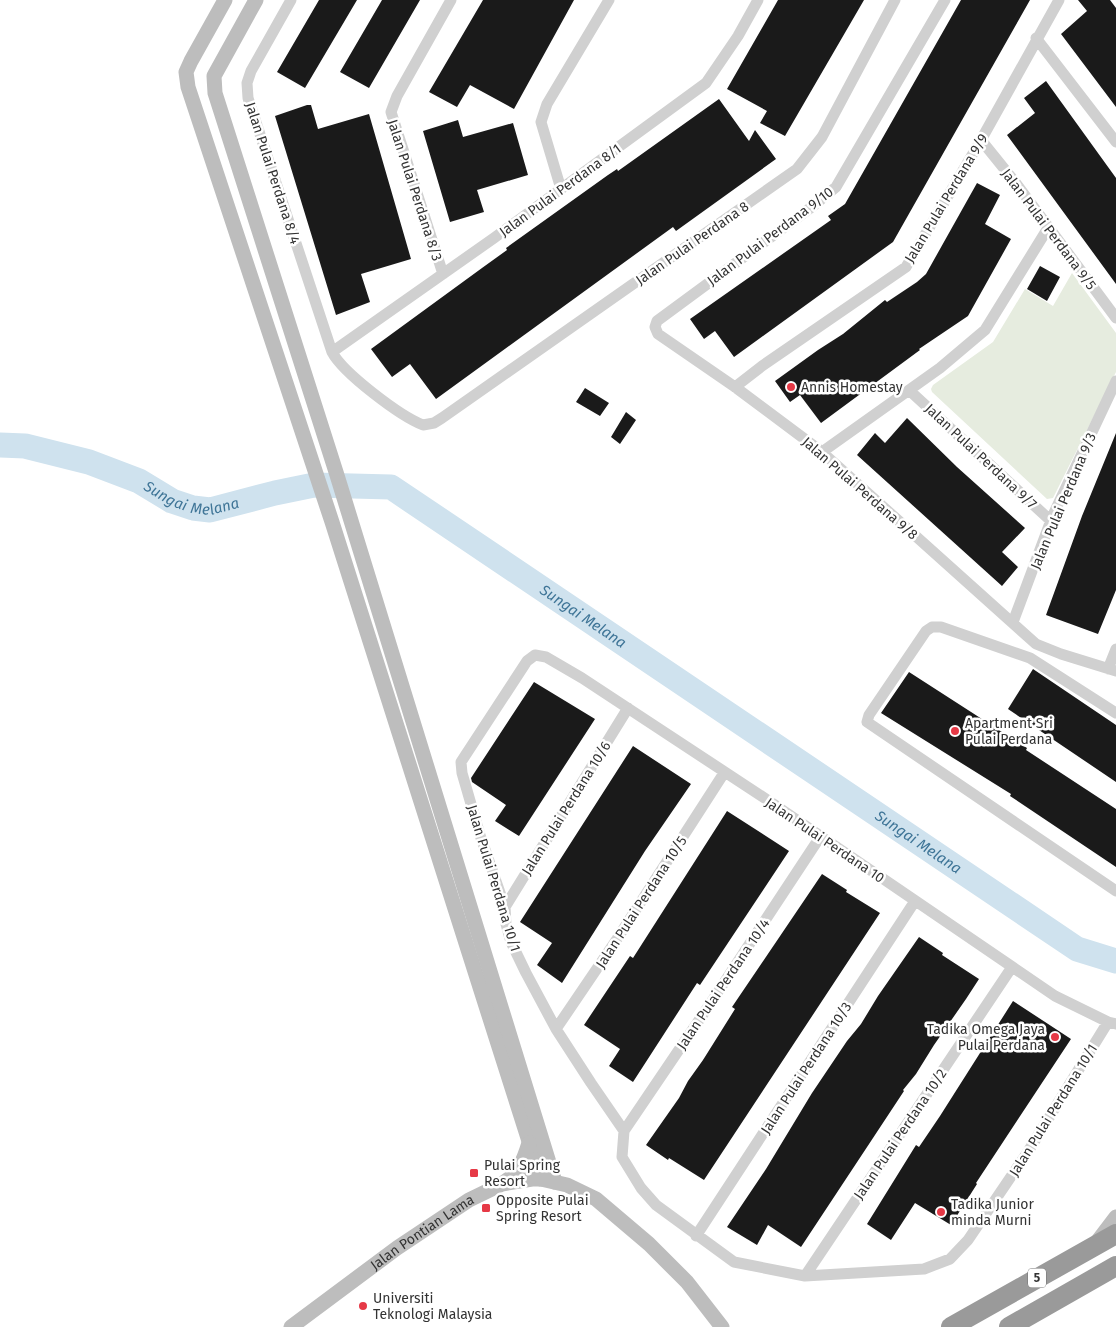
<svg xmlns="http://www.w3.org/2000/svg" width="1116" height="1327" font-family="'Fira Sans',sans-serif">
<style>
.green{fill:#e6ecdf}
.lines{fill:none;stroke-linecap:round;stroke-linejoin:round}
.river{stroke:#cfe2ee;stroke-width:25}
.building{fill:#1a1a1a}
.street{stroke:#d0d0d0;stroke-width:11}
.secondary{stroke:#bdbdbd;stroke-width:15}
.highway{stroke:#9a9a9a;stroke-width:20}
.poi-dot{fill:#e63946;stroke:#fff;stroke-width:2}
.labels{text-anchor:middle;stroke-width:5;stroke-linejoin:round;paint-order:stroke}
.shield{fill:#fff;stroke:#707070;stroke-width:1}
.shield-label{font-size:12px;font-weight:bold;fill:#333}
.street-label{font-size:14px;fill:#333;stroke:#fff}
.poi-label{font-size:14px;fill:#333;stroke:#fff;text-anchor:start}
.water-label{font-size:15px;font-style:italic;fill:#3f7597;stroke:#fff}
</style>
<rect width="100%" height="100%" fill="#fff"/>
<path class="green" d="M1072 273 1116 333V372L1053 498 1047 499 932 392 931 389 933 385 993 342 1025 289 1053 306Z"/>
<g class="lines">
<path class="river" id="s1" d="M0 445 25 446 89 462 139 481 172 501 193 508 210 510 275 493 314 485 391 487 1077 949 1116 961"/>
</g>
<path class="building" d="M319 0H357L305 88 277 72Z
M382 0H420L369 88 340 72Z
M483 0H574L514 109 470 85 457 107 429 92Z
M778 0H864L785 136 760 123 767 111 727 89Z
M961 0H1030L893 242 734 357 715 331 704 339 690 319 831 220 828 216 845 204Z
M1078 0H1110L1116 8V107L1061 34 1087 11Z
M1046 81 1116 178V284L1007 135 1035 113 1024 98Z
M719 99 749 141 755 130 776 159 676 231 673 227 436 399 410 364 392 377 371 349 482 268 507 250 506 248 608 175 617 169 618 171Z
M307 105H311L318 129 369 114 411 259 361 274 370 302 336 315 275 116Z
M458 120 463 137 513 123 528 175 477 190 484 212 450 222 423 131Z
M977 183 1000 195 985 224 1011 239 968 316 919 349 920 350 821 423 800 395 790 402 775 381 818 350 843 334 885 300 887 302 917 282 926 274Z
M1040 266 1060 277 1047 301 1027 289Z
M585 388 609 403 600 416 576 402Z
M626 412 636 420 620 444 611 437Z
M907 418 957 467 1025 528 1002 552 1018 567 1002 586 857 455 875 433 885 443Z
M1116 433V590L1098 634 1046 615 1082 516Z
M1033 669 1116 725V782L1008 709Z
M909 672 1027 748 1026 750 1116 809V867L1010 796 1011 794 881 713Z
M534 682 595 719 519 836 495 821 506 805 472 782 471 778Z
M633 746 691 784 645 851 562 983 537 965 552 943 520 922Z
M727 811 789 851 700 985 697 983 633 1082 609 1066 620 1049 584 1025 630 956 633 958Z
M822 874 847 890 846 892 880 913 704 1180 669 1158 668 1160 646 1145 679 1098 688 1081 703 1060 735 1009 732 1007Z
M919 937 943 953 942 955 979 979 966 999 934 1045 916 1074 903 1090 904 1091 873 1138 801 1247 768 1225 757 1245 727 1227 766 1169 812 1093 847 1041 861 1024 878 996Z
M1013 1001 1071 1039 976 1183 977 1184 951 1225 915 1203 891 1240 867 1224 916 1145 919 1147 940 1116Z"/>
<g class="lines">
<path class="street" d="M291 0 251 71 247 83 248 98 332 352C343 373 400 416 423 425L434 423 442 418 797 169 822 137 895 0
M945 0 836 187 813 206 657 321 655 327 658 334 735 387 822 452 1036 644 1061 654 1116 671
M1036 38 1116 142
M981 140 1015 182 1116 318
M561 189 541 122 547 104 609 0
M443 274 391 112 397 96 451 0
M332 352 494 238 706 83 738 36 758 0
M735 387 762 366 906 267 981 140 1059 0
M910 391 1051 521
M822 452 940 368 985 330 1048 228
M1013 622 1053 515 1116 381
M1108 669 1116 649
M1116 713 1030 658 941 627H932L926 631 869 715 867 722 1116 891
M505 907 628 708
M1108 1022 1029 1150 968 1240 950 1259 924 1269 805 1276 734 1262 656 1205 641 1188 622 1157 624 1131 591 1083 556 1029 526 973 511 942 506 924 505 907 480 835 462 773 461 762 527 661 535 655 546 657 582 678 775 805 1055 996 1108 1022 1116 1024
M556 1029 617 939 724 773
M624 1131 712 1001 820 837
M696 1236 915 901
M805 1276 1012 967"/>
<g class="secondary">
<path d="M225 0 191 61 186 72 188 87 332 522 541 1179"/>
<path d="M256 0 214 76 215 93 336 472 555 1182"/>
<path d="M503 1183C519 1174 524 1159 529 1143"/>
<path d="M1097 1242 1116 1217"/>
<path id="s2" d="M291 1327 397 1248 469 1200 502 1184 532 1179H541L567 1185 596 1199 649 1244 687 1282 722 1327"/>
</g>
<path class="highway" d="M951 1327 1116 1234
M1009 1327 1116 1266"/>
</g>
<g class="poi-dot">
<circle cx="791" cy="387" r="5"/>
<circle cx="955" cy="731" r="5"/>
<circle cx="1055" cy="1037" r="5"/>
<rect x="469" y="1168" width="10" height="10" rx="2.5"/>
<rect x="481" y="1203" width="10" height="10" rx="2.5"/>
<circle cx="941" cy="1212" r="5"/>
<circle cx="363" cy="1306" r="5"/>
</g>
<g class="labels">
<rect class="shield" x="1028" y="1268.5" width="18" height="19" rx="4"/>
<g class="shield-label">
<text x="1037" y="1282">5</text>
</g>
<g class="street-label">
<text transform="translate(273 173) rotate(72)" y="5">Jalan Pulai Perdana 8/4</text>
<text transform="translate(415 190) rotate(72)" y="5">Jalan Pulai Perdana 8/3</text>
<text transform="translate(560 190) rotate(-36)" y="5">Jalan Pulai Perdana 8/1</text>
<text transform="translate(946 198) rotate(-59)" y="5">Jalan Pulai Perdana 9/9</text>
<text transform="translate(1049 229) rotate(53)" y="5">Jalan Pulai Perdana 9/5</text>
<text transform="translate(770 236) rotate(-37)" y="5">Jalan Pulai Perdana 9/10</text>
<text transform="translate(692 243) rotate(-35)" y="5">Jalan Pulai Perdana 8</text>
<text transform="translate(981 456) rotate(43)" y="5">Jalan Pulai Perdana 9/7</text>
<text transform="translate(860 488) rotate(41)" y="5">Jalan Pulai Perdana 9/8</text>
<text transform="translate(1063 501) rotate(-67)" y="5">Jalan Pulai Perdana 9/3</text>
<text transform="translate(566 808) rotate(-58)" y="5">Jalan Pulai Perdana 10/6</text>
<text transform="translate(825 840) rotate(34)" y="5">Jalan Pulai Perdana 10</text>
<text transform="translate(494 878) rotate(73)" y="5">Jalan Pulai Perdana 10/1</text>
<text transform="translate(641 902) rotate(-57)" y="5">Jalan Pulai Perdana 10/5</text>
<text transform="translate(723 984) rotate(-56)" y="5">Jalan Pulai Perdana 10/4</text>
<text transform="translate(806 1068) rotate(-57)" y="5">Jalan Pulai Perdana 10/3</text>
<text transform="translate(1053 1110) rotate(-58)" y="5">Jalan Pulai Perdana 10/1</text>
<text transform="translate(900 1134) rotate(-56)" y="5">Jalan Pulai Perdana 10/2</text>
<text dy="5" stroke="none"><textPath href="#s2" startOffset="162">Jalan Pontian Lama</textPath></text>
</g>
<g class="poi-label">
<text x="801" y="392">Annis Homestay</text>
<text x="965" y="728">Apartment Sri<tspan x="965" dy="16">Pulai Perdana</tspan></text>
<text x="1045" y="1034" text-anchor="end">Tadika Omega Jaya<tspan x="1045" dy="16">Pulai Perdana</tspan></text>
<text x="484" y="1170">Pulai Spring<tspan x="484" dy="16">Resort</tspan></text>
<text x="496" y="1205">Opposite Pulai<tspan x="496" dy="16">Spring Resort</tspan></text>
<text x="951" y="1209">Tadika Junior<tspan x="951" dy="16">minda Murni</tspan></text>
<text x="373" y="1303">Universiti<tspan x="373" dy="16">Teknologi Malaysia</tspan></text>
</g>
<g class="water-label">
<text dy="5" stroke="none"><textPath href="#s1" startOffset="202">Sungai Melana</textPath></text>
<text dy="5" stroke="none"><textPath href="#s1" startOffset="638">Sungai Melana</textPath></text>
<text dy="5" stroke="none"><textPath href="#s1" startOffset="1042">Sungai Melana</textPath></text>
</g>
</g>
</svg>
